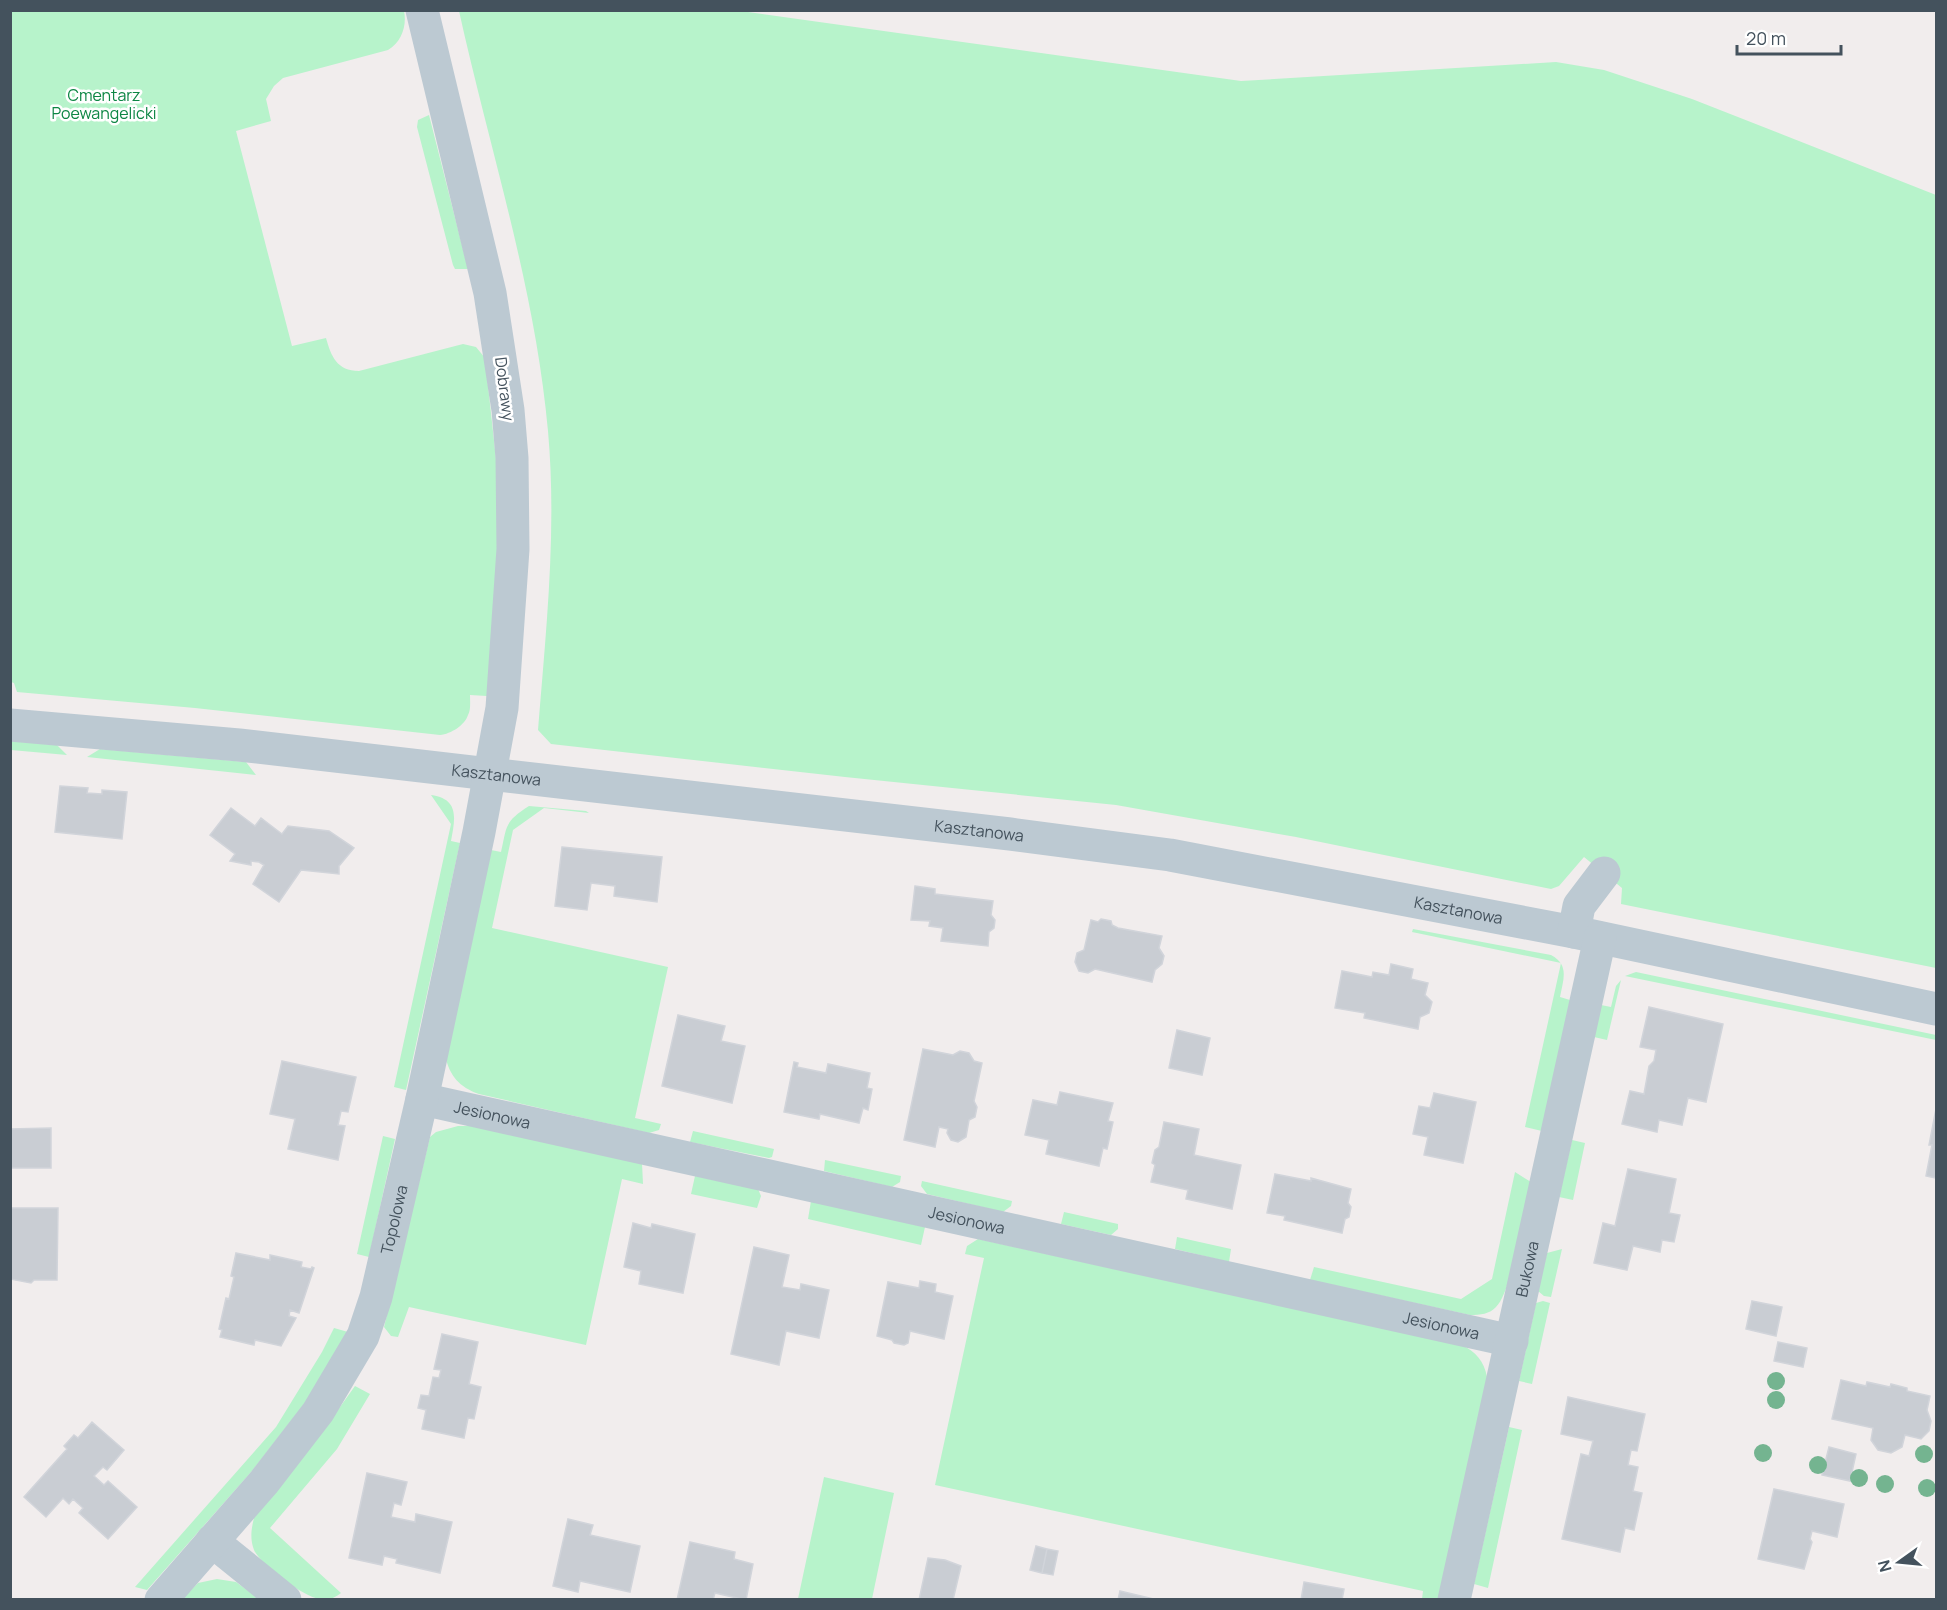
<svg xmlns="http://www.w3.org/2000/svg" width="1947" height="1610" font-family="Manrope,sans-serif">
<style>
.green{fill:#b7f3cb}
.building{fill:#c9cdd3;stroke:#d1d4da;stroke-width:1.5}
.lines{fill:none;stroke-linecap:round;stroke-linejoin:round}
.minor{stroke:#bcc9d2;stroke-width:33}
.tree{fill:#74b490}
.labels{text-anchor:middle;stroke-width:5;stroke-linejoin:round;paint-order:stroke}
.park-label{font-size:16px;fill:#0d8644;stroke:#fff}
.street-label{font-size:16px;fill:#44525d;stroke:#fff}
</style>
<rect width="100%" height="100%" fill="#f1eded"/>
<path class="green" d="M10 11H404C407 25 402 42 388 50L283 78 274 86 266 99 271 121 236 131 292 346 326 338C331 356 337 371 359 371L463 344 476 347 485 358 496 459 498 549 487 696 470 695C470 701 471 710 468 715 465 725 451 734 440 735L195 708 17 692 14 683 11 682Z
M459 11H741L1241 81 1556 62 1604 70 1692 99 1936 195V968L1621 904 1622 888 1584 857 1559 886 1551 889 1296 837 1116 805 845 777 551 744 538 730C546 631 557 530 548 431 535 287 490 151 459 11Z
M429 115 468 269H455L453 265 417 127 418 120Z
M10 741 57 745 67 755 11 750Z
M100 749 246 762 256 775 87 757Z
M431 795C460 799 455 819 451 841L460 843 406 1090 394 1087 451 824Z
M529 806 586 811 589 813 544 808 513 830 492 928 668 967 635 1118 661 1124 659 1130 649 1133 479 1094C459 1087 450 1076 445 1056L491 850 501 852C507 826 504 822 529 806Z
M1413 929 1551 955C1570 965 1563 980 1560 997L1570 1000 1542 1131 1525 1127 1561 963 1412 932Z
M1636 972 1936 1035V1040L1625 976Z
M1621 980 1607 1040 1594 1037 1601 1005 1611 1007 1616 986Z
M458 1126H474L642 1163 643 1184 622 1179 586 1345 409 1307 398 1337 391 1336 384 1327 430 1137 436 1132Z
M693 1131 774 1149 772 1157 769 1158 690 1142Z
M383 1136 395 1139 369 1257 357 1254Z
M1572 1140 1585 1143 1573 1200 1559 1197Z
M825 1160 901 1176 900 1182 892 1187 824 1171Z
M1515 1172 1531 1182C1525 1207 1512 1292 1496 1307 1490 1314 1480 1315 1470 1315L1310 1280 1314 1267 1461 1299 1492 1279Z
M695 1176 758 1189 761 1196 757 1208 691 1194Z
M922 1181 1012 1201 1011 1206 1003 1212 927 1194 921 1186Z
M811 1201 925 1227 921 1245 808 1219Z
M1064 1212 1118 1224V1229L1111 1235 1061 1224Z
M1177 1237 1231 1249 1229 1262 1175 1249Z
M978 1239 1462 1345C1476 1352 1484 1361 1487 1377L1439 1599H1422L1423 1591 935 1485 984 1258 965 1254 967 1246Z
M1562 1249 1551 1297 1544 1296 1538 1291 1547 1253Z
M1543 1301 1550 1303 1532 1384 1519 1381 1536 1303Z
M334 1328 348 1332 305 1403 252 1471 147 1590 135 1587 276 1427 322 1352Z
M355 1386 370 1394 337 1449 270 1528 341 1593C334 1598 329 1601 320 1599 303 1597 261 1565 254 1550 250 1539 251 1530 254 1518L330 1421Z
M1509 1427 1522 1430 1488 1588 1474 1584Z
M824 1477 894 1493 872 1599H798Z
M217 1579 236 1582 261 1600H181L198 1583Z"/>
<path class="building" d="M60 786 88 788 87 793 102 794V790L127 792 122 839 55 832Z
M231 808 255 826 261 818 282 834 288 826 329 831 354 848 339 866V874L301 870 279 902 253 884 264 865 259 862 251 861V865L230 861 235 854 210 835Z
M562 847 662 857 657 902 614 896 615 886 591 883 587 910 555 906Z
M915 886 935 889V894L993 901 991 915 995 920 994 928 989 932 988 946 941 941 943 928 929 926 930 921 911 920Z
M1101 919 1111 921 1112 925 1118 928 1162 936 1159 948 1164 956 1162 964 1155 970 1152 982 1095 969 1088 973 1079 971 1075 962 1077 953 1084 950 1091 920 1098 922Z
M1391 964 1413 969 1411 979 1428 983 1425 995 1432 1002 1429 1013 1420 1017 1418 1029 1364 1018 1365 1013 1335 1008 1342 971 1372 977 1373 972 1389 975Z
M1649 1007 1723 1024 1706 1102 1688 1098 1682 1125 1659 1120 1657 1132 1622 1124 1630 1091 1644 1094 1649 1066 1654 1061 1656 1050 1640 1047Z
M678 1015 725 1026 721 1041 745 1046 732 1103 662 1086Z
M1177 1030 1210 1038 1202 1075 1169 1068Z
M923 1049 953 1055 960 1051 969 1053 974 1061 982 1063 974 1101 977 1107 975 1117 969 1120 966 1137 958 1142 951 1140 947 1133 948 1129 939 1127 935 1147 904 1140Z
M282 1061 356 1077 348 1112 341 1111 338 1125 345 1126 338 1160 288 1149 295 1119 270 1114Z
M794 1062 798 1063 797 1067 826 1073 828 1064 870 1073 867 1088 872 1089 868 1110 863 1108 859 1123 820 1114 819 1119 784 1112Z
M1060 1092 1113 1103 1108 1121 1113 1122 1107 1149 1103 1148 1099 1166 1046 1154 1049 1140 1025 1135 1033 1100 1057 1105Z
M1434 1093 1476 1102 1463 1163 1424 1155 1428 1137 1413 1134 1419 1106 1430 1108Z
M1936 1109V1178L1926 1176 1932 1145H1929Z
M1164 1122 1199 1129 1194 1155 1241 1165 1232 1209 1186 1199 1188 1190 1151 1182 1155 1165 1152 1163 1155 1150 1159 1147Z
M51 1128V1168H10V1129Z
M1628 1169 1676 1179 1669 1213 1680 1215 1674 1242 1662 1240 1660 1252 1633 1246 1627 1270 1594 1263 1603 1223 1615 1226Z
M1275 1174 1311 1181V1178L1351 1189 1348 1203 1351 1207 1349 1217 1345 1219 1342 1233 1284 1220 1285 1216 1267 1213Z
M10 1208H58L57 1280H34L31 1283 10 1279Z
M633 1223 651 1228 652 1224 695 1234 683 1293 639 1284 641 1271 624 1267Z
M754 1247 789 1255 782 1287 800 1290 801 1284 829 1290 819 1338 786 1331 779 1365 731 1354Z
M236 1253 270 1260V1255L302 1262 301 1267 311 1269 312 1267 314 1268 299 1313 290 1310 289 1316 296 1318 281 1346 255 1340 254 1345 220 1337 222 1330 219 1329 226 1298 229 1299 234 1277 231 1276Z
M920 1281 936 1284 935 1292 953 1296 944 1339 910 1331 908 1343 904 1345 894 1343 892 1340 877 1336 888 1282 919 1288Z
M1752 1301 1782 1307 1776 1336 1746 1329Z
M442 1334 478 1342 469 1384 481 1387 474 1419 468 1418 464 1438 422 1429 426 1410 418 1408 421 1395 429 1396 433 1377 439 1378 441 1370 434 1369Z
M1778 1342 1807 1348 1803 1367 1774 1361Z
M1841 1380 1866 1386 1867 1382 1890 1387 1891 1384 1907 1388V1391L1930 1396 1927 1410 1931 1421 1929 1431 1921 1439 1905 1435 1902 1447 1891 1453 1878 1450 1871 1440 1873 1428 1832 1419Z
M1568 1397 1645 1414 1637 1451 1631 1450 1628 1465 1638 1467 1633 1491 1642 1493 1634 1530 1625 1528 1620 1552 1562 1539 1581 1454 1589 1456 1593 1441 1561 1434Z
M92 1422 124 1450 107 1470 103 1467 94 1476 104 1485 108 1481 137 1507 108 1539 79 1513 83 1508 73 1499 69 1504 63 1498 46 1517 24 1497 67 1449 64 1446 74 1435 78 1438Z
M1829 1447 1856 1454 1850 1481 1822 1475Z
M367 1473 407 1482 401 1505 394 1503 391 1517 415 1522 416 1514 452 1522 440 1573 396 1563 397 1559 384 1556 382 1565 349 1558Z
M1774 1489 1844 1504 1837 1537 1812 1531 1810 1539 1812 1542 1804 1569 1758 1559Z
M568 1519 593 1525 590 1535 640 1546 630 1592 580 1581 578 1592 553 1586Z
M690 1542 735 1552 734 1559 753 1564 746 1600 715 1593 713 1600H677Z
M1036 1546 1047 1549 1042 1573 1030 1570Z
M1047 1549 1058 1551 1053 1575 1042 1573Z
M928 1558 945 1560 961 1566 953 1600H919Z
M1304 1582 1344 1589 1342 1600H1301Z
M1120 1591 1154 1599V1600H1118Z"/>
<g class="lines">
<g class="minor">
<path id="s1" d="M10 725 239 745 1010 834 1170 855 1574 932 1936 1009"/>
<path d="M1574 932 1579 906 1604 873"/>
<path id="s2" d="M422 1099 1512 1341"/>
<path d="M212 1541 285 1600"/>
<path id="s3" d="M161 1600 264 1482 318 1412 363 1336 376 1297 422 1099 479 832 502 708 513 549 512 458 508 410 490 293 422 10"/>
<path id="s4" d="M1454 1600 1600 938"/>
</g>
</g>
<g class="tree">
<circle cx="1776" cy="1381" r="9"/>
<circle cx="1776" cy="1400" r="9"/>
<circle cx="1763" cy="1453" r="9"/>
<circle cx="1924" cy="1454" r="9"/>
<circle cx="1818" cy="1465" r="9"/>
<circle cx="1859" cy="1478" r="9"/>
<circle cx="1885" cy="1484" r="9"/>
<circle cx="1927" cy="1488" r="9"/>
</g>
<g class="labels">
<g class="park-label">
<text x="104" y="101">Cmentarz<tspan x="104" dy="18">Poewangelicki</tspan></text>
</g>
<g class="street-label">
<text transform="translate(505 389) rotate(83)" y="6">Dobrawy</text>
<text dy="6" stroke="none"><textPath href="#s1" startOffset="489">Kasztanowa</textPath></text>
<text dy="6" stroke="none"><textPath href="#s1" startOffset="975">Kasztanowa</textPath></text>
<text dy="6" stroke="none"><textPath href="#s1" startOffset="1461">Kasztanowa</textPath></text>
<text dy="6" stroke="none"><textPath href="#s2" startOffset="72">Jesionowa</textPath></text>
<text dy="6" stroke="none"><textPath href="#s3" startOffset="454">Topolowa</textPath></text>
<text dy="6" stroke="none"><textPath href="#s2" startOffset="558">Jesionowa</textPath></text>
<text dy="6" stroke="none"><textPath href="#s4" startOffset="339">Bukowa</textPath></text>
<text dy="6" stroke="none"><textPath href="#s2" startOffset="1044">Jesionowa</textPath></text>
</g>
</g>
<rect width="1947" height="1610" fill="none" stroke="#44525d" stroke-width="24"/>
<g transform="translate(1899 1562) rotate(255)" stroke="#ffffff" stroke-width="4.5" paint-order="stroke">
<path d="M0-4.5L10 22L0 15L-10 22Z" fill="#44525d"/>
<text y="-9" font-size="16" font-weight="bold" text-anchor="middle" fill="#44525d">N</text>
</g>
<path d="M1737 45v9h104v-9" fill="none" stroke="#44525d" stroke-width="3"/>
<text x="1746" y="45" font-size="18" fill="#44525d" stroke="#ffffff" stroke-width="4.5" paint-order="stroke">20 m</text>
</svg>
